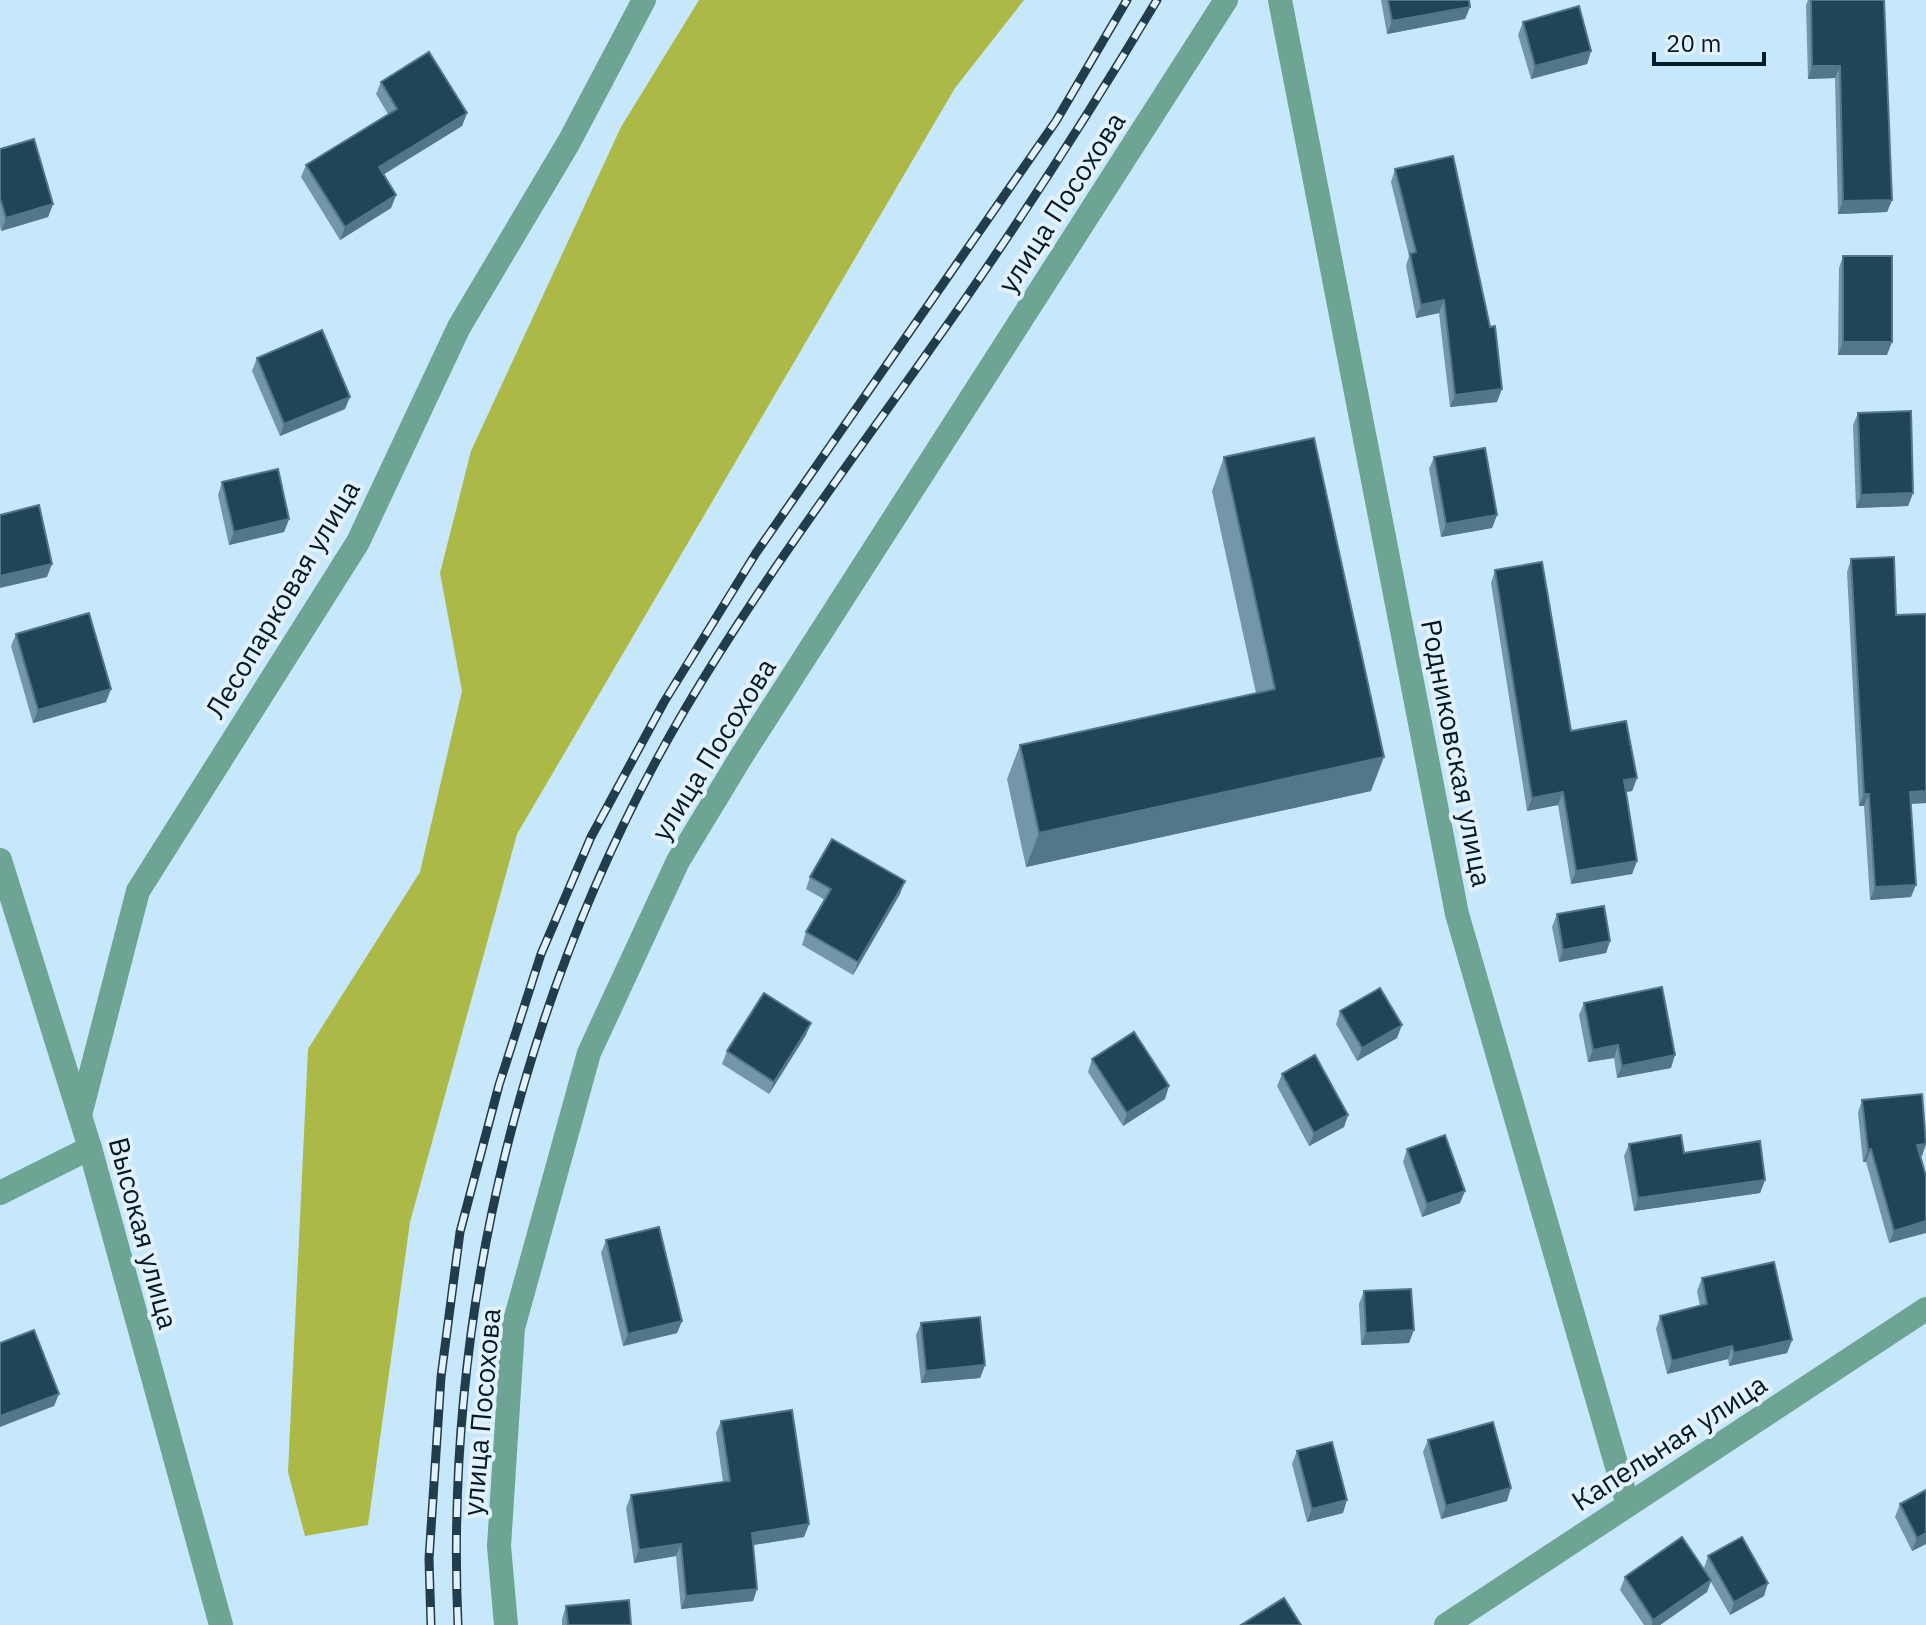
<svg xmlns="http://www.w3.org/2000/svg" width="1926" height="1625" viewBox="0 0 1926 1625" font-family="'IBM Plex Sans',sans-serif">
	<rect width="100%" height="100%" fill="#c7e7fb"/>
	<!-- forest -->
	<path fill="#adb947" d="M699 0H1024L955 88 517 834 410 1222 368 1525 305 1536 288 1472 308 1049 420 872 462 691 440 573 471 451 621 127Z"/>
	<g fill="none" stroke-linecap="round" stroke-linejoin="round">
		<!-- minor -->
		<g stroke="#6da494" stroke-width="24">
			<path d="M1280 0 1457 914 1628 1505"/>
			<path d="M0 860 90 1148 221 1625"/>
			<path d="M80 1115 138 891 358 542 459 327 569 142 644 0"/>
			<path d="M0 1193 90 1148"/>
			<path d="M506 1625 499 1546 513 1328 589 1053 678 861 741 757 1226 0"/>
			<path d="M1446 1625 1926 1309"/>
		</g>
		<defs>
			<g id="rail">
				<path d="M431 1625 429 1559 441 1377 460 1232 499 1085 541 954 591 837 664 702 756 553 1056 121 1127 0"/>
				<path d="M458 1625C444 1308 524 985 684 711 768 568 871 435 966 298 1033 201 1096 102 1157 0"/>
			</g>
		</defs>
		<!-- rail casing -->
		<use href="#rail" stroke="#213c4b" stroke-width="9"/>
		<!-- rail -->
		<use href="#rail" stroke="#e2f1fb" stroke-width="6" stroke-dasharray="18" stroke-linecap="butt"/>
	</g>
	<!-- wall -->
	<g fill="#7496aa">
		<path d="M1381 0H1469L1470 7 1465 19 1387 34Z"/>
		<path d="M1808 0H1884L1892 200 1887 212 1838 214 1835 78 1808 79 1806 5Z"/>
		<path d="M1523 22 1591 51 1587 64 1531 79 1518 35Z"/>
		<path d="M381 82 467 113 462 126 383 175 396 195 391 208 340 240 301 177 306 165 388 114 376 94Z"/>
		<path d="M0 149 53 204 48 217 1 231 0 227Z"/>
		<path d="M1395 169 1497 402 1450 407 1439 313 1416 318 1406 266 1409 256 1391 182Z"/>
		<path d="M1843 256 1887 355H1838L1839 268Z"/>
		<path d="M257 358 345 409 280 436 252 371Z"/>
		<path d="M1858 413 1913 493 1908 506 1856 508 1853 425Z"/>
		<path d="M1224 457 1371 791 1026 867 1007 779 1020 745 1256 693 1212 491Z"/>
		<path d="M1434 457 1497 515 1492 528 1441 537 1429 469Z"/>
		<path d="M222 482 289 519 284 532 229 545 218 495Z"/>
		<path d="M1851 559 1896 615 1926 614V803L1911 804V897L1870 900 1864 806H1859L1847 572Z"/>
		<path d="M1495 570 1571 731 1637 778 1632 791 1626 792 1637 861 1632 874 1571 884 1558 805 1527 811 1491 583Z"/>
		<path d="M16 634 106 702 33 723 11 646Z"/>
		<path d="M810 877 900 894 853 975 802 945 806 932 825 900 806 889Z"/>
		<path d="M1557 914 1610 941 1606 953 1559 962 1552 927Z"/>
		<path d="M1584 1003 1671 1068 1617 1078 1614 1058 1588 1062 1579 1015Z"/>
		<path d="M1340 1011 1397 1038 1357 1061 1336 1024Z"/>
		<path d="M806 1035 769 1094 722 1064 727 1051Z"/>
		<path d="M1092 1059 1165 1099 1123 1126 1088 1072Z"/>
		<path d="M1282 1074 1348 1115 1344 1127 1309 1146 1277 1086Z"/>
		<path d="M1862 1100 1922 1156 1920 1157 1926 1176 1889 1243 1866 1162H1863L1858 1113Z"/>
		<path d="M1629 1144 1684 1153 1765 1180 1760 1193 1634 1211 1624 1156Z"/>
		<path d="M1407 1149 1460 1203 1422 1217 1403 1162Z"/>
		<path d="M606 1240 682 1321 677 1333 623 1346 601 1253Z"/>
		<path d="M1702 1278 1792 1340 1787 1353 1729 1366 1728 1359 1667 1374 1656 1329 1660 1316 1700 1306 1697 1291Z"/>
		<path d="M1364 1291 1409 1343 1361 1345 1359 1304Z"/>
		<path d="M921 1323 985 1365 980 1378 921 1383 916 1335Z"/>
		<path d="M721 1421 809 1524 804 1537 753 1545 757 1589 753 1601 681 1609 676 1556 634 1563 626 1508 631 1495 723 1482 716 1433Z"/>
		<path d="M1428 1440 1507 1501 1441 1519 1423 1452Z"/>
		<path d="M1297 1451 1343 1513 1307 1522 1292 1464Z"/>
		<path d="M1926 1490V1544L1912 1551 1895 1517 1900 1504Z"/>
		<path d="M1708 1556 1764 1596 1730 1615 1711 1582 1707 1592 1660 1625H1644L1620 1590 1625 1577 1704 1568Z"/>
		<path d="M566 1606 631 1625H562V1619Z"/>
	</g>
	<!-- shaded-wall -->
	<g fill="#52768a">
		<path d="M1470 7 1465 19 1387 34 1392 21Z"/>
		<path d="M1591 51 1587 64 1531 79 1535 66Z"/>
		<path d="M1812 66H1840L1835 78 1808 79Z"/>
		<path d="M467 113 462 126 374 180 379 167Z"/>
		<path d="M396 195 391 208 340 240 345 227Z"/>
		<path d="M1892 200 1887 212 1838 214 1843 201Z"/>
		<path d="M53 204 48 217 1 231 6 218Z"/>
		<path d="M1444 300 1439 313 1416 318 1421 305Z"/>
		<path d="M1843 342H1892L1887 355H1838Z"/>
		<path d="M1502 389 1497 402 1450 407 1455 395Z"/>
		<path d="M350 397 345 409 280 436 284 424Z"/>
		<path d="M1913 493 1908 506 1856 508 1861 495Z"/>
		<path d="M1497 515 1492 528 1441 537 1446 524Z"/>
		<path d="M289 519 284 532 229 545 234 532Z"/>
		<path d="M52 564 47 577 0 588V576Z"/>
		<path d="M111 689 106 702 33 723 38 710Z"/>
		<path d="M1384 757 1371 791 1026 867 1039 833Z"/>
		<path d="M1637 778 1632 791 1619 793 1624 780Z"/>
		<path d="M1926 791V803L1905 804 1910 792Z"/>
		<path d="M1563 792 1558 805 1527 811 1532 798Z"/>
		<path d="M1864 794H1869L1864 806H1859Z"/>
		<path d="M1637 861 1632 874 1571 884 1576 871Z"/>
		<path d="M905 881 900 894 853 975 858 962Z"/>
		<path d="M1916 885 1911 897 1870 900 1875 887Z"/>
		<path d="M1610 941 1606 953 1559 962 1563 950Z"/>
		<path d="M811 1023 806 1035 769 1094 774 1082Z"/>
		<path d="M1402 1025 1397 1038 1357 1061 1362 1048Z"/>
		<path d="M1618 1045 1614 1058 1588 1062 1593 1050Z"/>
		<path d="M1675 1055 1671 1068 1617 1078 1622 1066Z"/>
		<path d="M1169 1086 1165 1099 1123 1126 1127 1113Z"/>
		<path d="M1348 1115 1344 1127 1309 1146 1314 1133Z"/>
		<path d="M1926 1144 1922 1156 1912 1157 1917 1145Z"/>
		<path d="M1871 1149 1866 1162H1863L1868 1150Z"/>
		<path d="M1765 1180 1760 1193 1634 1211 1638 1198Z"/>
		<path d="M1465 1191 1460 1203 1422 1217 1427 1204Z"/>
		<path d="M1926 1221V1233L1889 1243 1894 1231Z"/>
		<path d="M682 1321 677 1333 623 1346 628 1334Z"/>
		<path d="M1414 1330 1409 1343 1361 1345 1366 1333Z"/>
		<path d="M1792 1340 1787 1353 1729 1366 1734 1353Z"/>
		<path d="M1732 1346 1728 1359 1667 1374 1672 1361Z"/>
		<path d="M985 1365 980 1378 921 1383 926 1371Z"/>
		<path d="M59 1394 54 1406 0 1427V1416Z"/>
		<path d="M1511 1488 1507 1501 1441 1519 1446 1506Z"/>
		<path d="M1347 1500 1343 1513 1307 1522 1312 1509Z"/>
		<path d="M809 1524 804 1537 747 1546 752 1533Z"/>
		<path d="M1926 1533V1544L1912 1551 1917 1538Z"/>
		<path d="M681 1544 676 1556 634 1563 639 1550Z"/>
		<path d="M1711 1580 1707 1592 1660 1625H1652L1653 1620Z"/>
		<path d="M1768 1583 1764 1596 1730 1615 1734 1602Z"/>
		<path d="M757 1589 753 1601 681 1609 686 1596Z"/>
	</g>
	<!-- building -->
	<g fill="#204559" stroke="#52768a" stroke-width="2">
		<path d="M1388 0H1469L1470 7 1392 21Z"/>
		<path d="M1811 0H1884L1892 200 1843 201 1840 66H1812Z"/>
		<path d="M1579 6 1591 51 1535 66 1523 22Z"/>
		<path d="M429 52 467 113 379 167 396 195 345 227 306 165 397 109 381 82Z"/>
		<path d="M34 139 53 204 6 218 0 198V149Z"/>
		<path d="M1453 156 1490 327 1495 326 1502 389 1455 395 1444 300 1421 305 1410 254 1416 252 1395 169Z"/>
		<rect x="1843" y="256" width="49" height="86"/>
		<path d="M322 330 350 397 284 424 257 358Z"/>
		<path d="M1911 411 1913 493 1861 495 1858 413Z"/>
		<path d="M1314 438 1384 757 1039 833 1020 745 1275 689 1224 457Z"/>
		<path d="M1485 448 1497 515 1446 524 1434 457Z"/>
		<path d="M278 469 289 519 234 532 222 482Z"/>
		<path d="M39 505 52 564 0 576V515Z"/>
		<path d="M1894 557 1896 615 1926 614V791L1910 792 1916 885 1875 887 1869 794H1864L1851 559Z"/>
		<path d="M1542 562 1571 731 1626 721 1637 778 1624 780 1637 861 1576 871 1563 792 1532 798 1495 570Z"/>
		<path d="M89 613 111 689 38 710 16 634Z"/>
		<path d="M832 839 905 881 858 962 806 932 831 889 810 877Z"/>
		<path d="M1604 906 1610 941 1563 950 1557 914Z"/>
		<path d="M1662 987 1675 1055 1622 1066 1618 1045 1593 1050 1584 1003Z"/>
		<path d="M1380 988 1402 1025 1362 1048 1340 1011Z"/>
		<path d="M764 993 811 1023 774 1082 727 1051Z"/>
		<path d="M1134 1032 1169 1086 1127 1113 1092 1059Z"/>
		<path d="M1315 1055 1348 1115 1314 1133 1282 1074Z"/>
		<path d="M1922 1094 1926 1144 1917 1145 1926 1176V1221L1894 1231 1871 1149 1868 1150 1862 1100Z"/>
		<path d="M1445 1135 1465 1191 1427 1204 1407 1149Z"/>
		<path d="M1681 1135 1684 1153 1760 1141 1765 1180 1638 1198 1629 1144Z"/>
		<path d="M659 1227 682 1321 628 1334 606 1240Z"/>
		<path d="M1774 1262 1792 1340 1734 1353 1732 1346 1672 1361 1660 1316 1707 1304 1702 1278Z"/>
		<path d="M1411 1289 1414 1330 1366 1333 1364 1291Z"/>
		<path d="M980 1317 985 1365 926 1371 921 1323Z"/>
		<path d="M34 1330 59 1394 0 1416V1343Z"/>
		<path d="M792 1410 809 1524 752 1533 757 1589 686 1596 681 1544 639 1550 631 1495 730 1481 721 1421Z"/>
		<path d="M1493 1422 1511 1488 1446 1506 1428 1440Z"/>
		<path d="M1332 1442 1347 1500 1312 1509 1297 1451Z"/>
		<path d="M1926 1490V1533L1917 1538 1900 1504Z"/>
		<path d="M1682 1537 1711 1580 1653 1620 1625 1577Z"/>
		<path d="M1742 1537 1768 1583 1734 1602 1708 1556Z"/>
		<path d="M1284 1598 1301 1625H1241Z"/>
		<path d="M629 1600 631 1625H568L566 1606Z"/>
	</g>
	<g text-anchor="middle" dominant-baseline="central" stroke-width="8" stroke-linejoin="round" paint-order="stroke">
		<!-- street labels -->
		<g font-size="28" fill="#001a28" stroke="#e2f1fb">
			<text transform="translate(1061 202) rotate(-57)">улица Посохова</text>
			<text transform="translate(282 599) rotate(-59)">Лесопарковая улица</text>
			<text transform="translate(713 749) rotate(-58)">улица Посохова</text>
			<text transform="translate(1457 753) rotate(79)">Родниковская улица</text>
			<text transform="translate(144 1233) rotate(75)">Высокая улица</text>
			<text transform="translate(481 1412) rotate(-85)">улица Посохова</text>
			<text transform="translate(1669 1442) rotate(-33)">Капельная улица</text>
		</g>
	</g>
	<!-- scale -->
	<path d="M1654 52v12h110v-12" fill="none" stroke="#001a28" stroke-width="4"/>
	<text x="1666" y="52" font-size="24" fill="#001a28" stroke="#e2f1fb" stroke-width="6" paint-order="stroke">20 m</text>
</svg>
